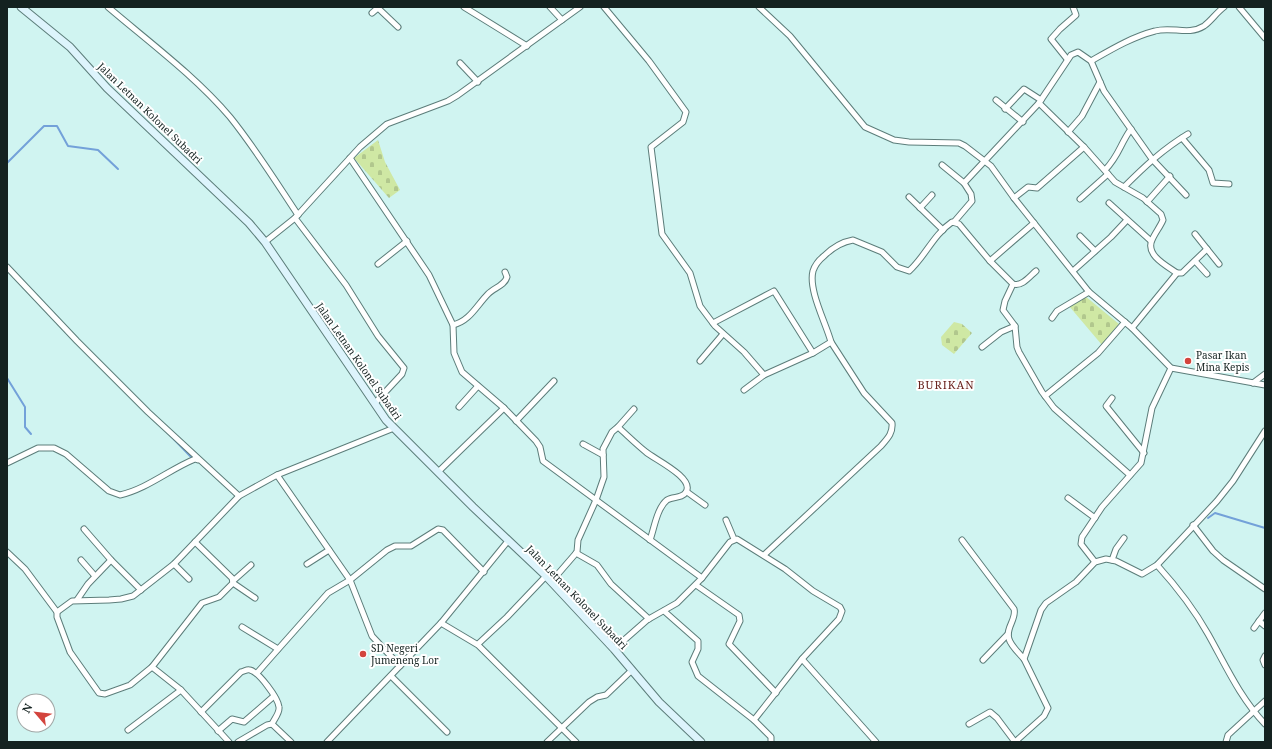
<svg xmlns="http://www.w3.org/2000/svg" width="1272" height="749" viewBox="0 0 1272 749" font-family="'Noto Serif',serif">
	<defs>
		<pattern id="cemetery-stones" width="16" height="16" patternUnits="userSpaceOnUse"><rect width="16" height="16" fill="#cfe8a4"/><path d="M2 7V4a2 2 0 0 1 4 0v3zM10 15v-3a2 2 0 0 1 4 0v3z" fill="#b1c78d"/></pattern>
	</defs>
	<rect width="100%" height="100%" fill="#d0f4f1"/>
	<!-- cemetery -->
	<g fill="url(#cemetery-stones)">
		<path d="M378 140 385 162 400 190 389 198 354 158Z"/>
		<path d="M1085 296 1119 324 1102 345 1069 306Z"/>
		<path d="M954 322 962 324 972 333 954 354 942 345 941 337Z"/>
	</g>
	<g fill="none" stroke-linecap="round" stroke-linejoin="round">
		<!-- stream -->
		<g stroke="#73a1d9" stroke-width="2">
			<path d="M7 163 44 126H57L68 146 98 150 118 169"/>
			<path d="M7 378 25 407V427L31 434"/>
			<path d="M168 433 192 458"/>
			<path d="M1208 518 1215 513 1265 528"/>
		</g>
		<defs>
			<g id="street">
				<path d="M108 7C149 42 195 76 230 117 255 148 276 182 298 215"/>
				<path d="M464 7 527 46"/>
				<path d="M550 7 562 20"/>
				<path d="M604 7 649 61 686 112 683 122 651 147 662 234 690 273 700 306 715 326 744 352 764 375 813 353 831 342C826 323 808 290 813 271 815 265 819 260 824 256 832 248 842 242 853 240L882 252 897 267 909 271C925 257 933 235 952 222L959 224 990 261 1034 223"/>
				<path d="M759 7 790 36 865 127 894 140 909 142 959 143 965 146 991 166 1014 198 1089 292 1132 328 1171 368 1265 385"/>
				<path d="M1239 7 1265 38"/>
				<path d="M378 8 398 27"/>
				<path d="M372 13 379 7"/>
				<path d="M1067 59 1051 39 1060 29 1076 15 1073 7"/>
				<path d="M1091 61C1112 49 1132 37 1155 31 1172 26 1188 36 1204 26 1211 21 1217 12 1224 7"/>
				<path d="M460 63 478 82"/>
				<path d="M996 100 1023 122"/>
				<path d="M1005 109 1024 89 1041 100"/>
				<path d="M1068 132 1082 116 1100 82"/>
				<path d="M1182 138 1209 170 1213 183 1229 184"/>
				<path d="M350 158 429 275 453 325 454 353 462 372 504 408 536 441 540 447 543 461 702 578 677 603 647 620 614 649"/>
				<path d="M942 165 964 183"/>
				<path d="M1105 170C1119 156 1120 144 1131 129"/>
				<path d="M1124 187C1144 167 1163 149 1188 134"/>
				<path d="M909 197 943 230"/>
				<path d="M1014 198 1028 187 1037 188 1084 147"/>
				<path d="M1080 199 1108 174"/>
				<path d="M1147 202 1170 176"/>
				<path d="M1109 203 1151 241"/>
				<path d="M920 208 932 195"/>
				<path d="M295 218 346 285 378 336 404 368 402 374 375 403"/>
				<path d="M954 222 972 201 971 194 964 183 1039 103"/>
				<path d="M1195 234 1219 264"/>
				<path d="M1080 236 1095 251"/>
				<path d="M265 242 295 218 360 147 387 124 448 101 458 95 580 7"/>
				<path d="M990 261 1013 284C1022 287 1030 276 1036 271"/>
				<path d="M1195 261 1207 274"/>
				<path d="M378 264 407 241"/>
				<path d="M7 267 77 341 148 412 239 496"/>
				<path d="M1073 271 1111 237 1127 220"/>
				<path d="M1177 273H1182L1207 249"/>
				<path d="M1013 284 1005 301 1003 310 1015 326 1017 347 1019 352 1042 392 1054 408 1130 475"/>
				<path d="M1052 318 1057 311 1089 292"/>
				<path d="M713 323 774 291 813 353"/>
				<path d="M453 325C470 321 477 305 488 294 494 288 505 285 507 277L505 272"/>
				<path d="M1132 328 1177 273C1167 266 1145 255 1152 240 1155 233 1160 227 1163 220L1161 214 1143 198 1115 182 1084 147 1039 103 1071 55 1078 52 1091 61 1104 91 1152 159 1186 195"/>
				<path d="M982 347 1001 332 1015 326"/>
				<path d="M700 361 723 334"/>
				<path d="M1253 383 1265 374"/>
				<path d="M744 390 764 375"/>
				<path d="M1045 396 1098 353 1125 322"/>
				<path d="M1112 398 1106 406 1144 453"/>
				<path d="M459 407 478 386"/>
				<path d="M516 421 554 381"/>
				<path d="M618 427 634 409"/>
				<path d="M583 444 603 455"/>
				<path d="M7 463 38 448H54L66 454 109 491 120 495C147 489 170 469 195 459L198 460"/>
				<path d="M438 472 504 408"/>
				<path d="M277 475 350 580 372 636 400 666"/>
				<path d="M687 492 705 505"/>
				<path d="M1068 498 1095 518"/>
				<path d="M726 520 734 539"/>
				<path d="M1193 525 1213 551 1223 560 1265 589"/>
				<path d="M84 529 111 560 141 590"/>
				<path d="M962 540 1014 609C1017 619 1005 628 1009 639 1011 646 1019 653 1024 659"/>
				<path d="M195 542 232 578 233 583 219 597 202 603 152 667 181 690 229 742"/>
				<path d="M7 552 25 569 57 612V617L70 652 99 693 105 694 130 685 152 667"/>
				<path d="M576 553 597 565 611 584 649 619"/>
				<path d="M764 555 881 446C888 438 893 433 892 423L864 393 831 342"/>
				<path d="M81 560 95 576"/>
				<path d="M1112 560 1116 549 1124 538"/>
				<path d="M1095 562 1081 544 1082 537 1102 507 1141 463 1152 408 1171 368"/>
				<path d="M174 564 189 579"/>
				<path d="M307 564 329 550"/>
				<path d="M1157 565C1176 586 1194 609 1208 634 1225 664 1240 698 1265 724"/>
				<path d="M702 578 730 542 737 539 785 569 813 591 840 607 842 611 839 619 802 659 754 720 771 737V742"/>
				<path d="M233 581 251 565"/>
				<path d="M551 582 577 552 578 540 596 500 604 477 603 449 612 432 618 427C627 435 636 444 646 452 654 459 695 478 686 492 682 499 673 496 667 500 657 508 654 529 650 540"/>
				<path d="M233 583 255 598"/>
				<path d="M696 585 739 615 740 621 729 644 776 693"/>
				<path d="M77 600 88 584 111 560"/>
				<path d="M664 611 698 641V649L692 662 698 676 754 720"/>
				<path d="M57 612 72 601 109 600 121 599 133 596 174 564 239 496 277 475 394 428"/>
				<path d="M1259 621 1265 626"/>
				<path d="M441 623 478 645 576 742"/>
				<path d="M242 627 278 649"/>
				<path d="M1254 628 1265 613"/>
				<path d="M478 644 507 617 546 576"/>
				<path d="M1265 656 1263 660 1265 665"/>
				<path d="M802 659 876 742"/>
				<path d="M983 660 1008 634"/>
				<path d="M257 673 328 593 350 580 387 550 395 546H411L438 529 443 530 484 572"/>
				<path d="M391 676 447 732"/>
				<path d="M201 712 241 672C245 671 247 669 250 670 259 672 278 698 279 707 280 713 274 719 272 724"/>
				<path d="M969 724 990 712 997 718 1015 742"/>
				<path d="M128 730 181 690"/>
				<path d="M218 731 232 719 244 722 274 696"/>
				<path d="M238 742 267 725 272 724 291 742"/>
				<path d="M327 742 441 623 508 541"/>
				<path d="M547 742 589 702 597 697 606 695 632 670"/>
				<path d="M1015 742 1044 716 1048 708 1024 659 1041 610 1046 603 1076 582 1095 562 1106 559 1116 561 1142 574 1157 565 1217 501 1233 481 1265 431"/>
				<path d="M1226 742 1228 735 1265 701"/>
			</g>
			<path id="secondary" d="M21 7 70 47 107 88 249 223 265 242 386 420 473 507 545 575 614 649 659 702 701 742"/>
		</defs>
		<!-- street casing -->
		<use href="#street" stroke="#5c7d7a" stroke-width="7"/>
		<!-- secondary casing -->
		<use href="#secondary" stroke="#5c7d7a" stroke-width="9"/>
		<!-- street -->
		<use href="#street" stroke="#fff" stroke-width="5"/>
		<!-- secondary -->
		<use href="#secondary" stroke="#ddf4fc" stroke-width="7"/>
	</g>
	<!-- markers -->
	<g fill="#d3443d" stroke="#fff" stroke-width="1.5">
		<circle cx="1188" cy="361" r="4"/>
		<circle cx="363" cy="654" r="4"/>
	</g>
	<g text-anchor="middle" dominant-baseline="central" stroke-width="4" stroke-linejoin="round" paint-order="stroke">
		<!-- street labels -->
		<g font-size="10" fill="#142220" stroke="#fff">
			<text transform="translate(150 113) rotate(44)">Jalan Letnan Kolonel Subadri</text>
			<text transform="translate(359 361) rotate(55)">Jalan Letnan Kolonel Subadri</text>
			<text transform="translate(577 597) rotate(46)">Jalan Letnan Kolonel Subadri</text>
		</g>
		<!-- poi labels -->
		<g font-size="10" fill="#142220" stroke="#fff" text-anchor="start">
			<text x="1196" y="355">Pasar Ikan<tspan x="1196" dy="12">Mina Kepis</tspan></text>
			<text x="371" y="648">SD Negeri<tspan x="371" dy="12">Jumeneng Lor</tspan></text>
		</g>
		<!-- neighbourhood labels -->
		<g font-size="11" letter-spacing="1" fill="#6b2621" stroke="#fff">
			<text x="946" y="384">BURIKAN</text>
		</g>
	</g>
	<!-- border -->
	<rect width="1272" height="749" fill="none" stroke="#142220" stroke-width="16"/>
	<!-- north arrow -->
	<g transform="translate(36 713) rotate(298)"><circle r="19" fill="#ffffff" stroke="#a1a7a6"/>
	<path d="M0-3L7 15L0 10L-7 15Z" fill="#d3443d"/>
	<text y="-6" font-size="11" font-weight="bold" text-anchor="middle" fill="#142220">N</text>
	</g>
</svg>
